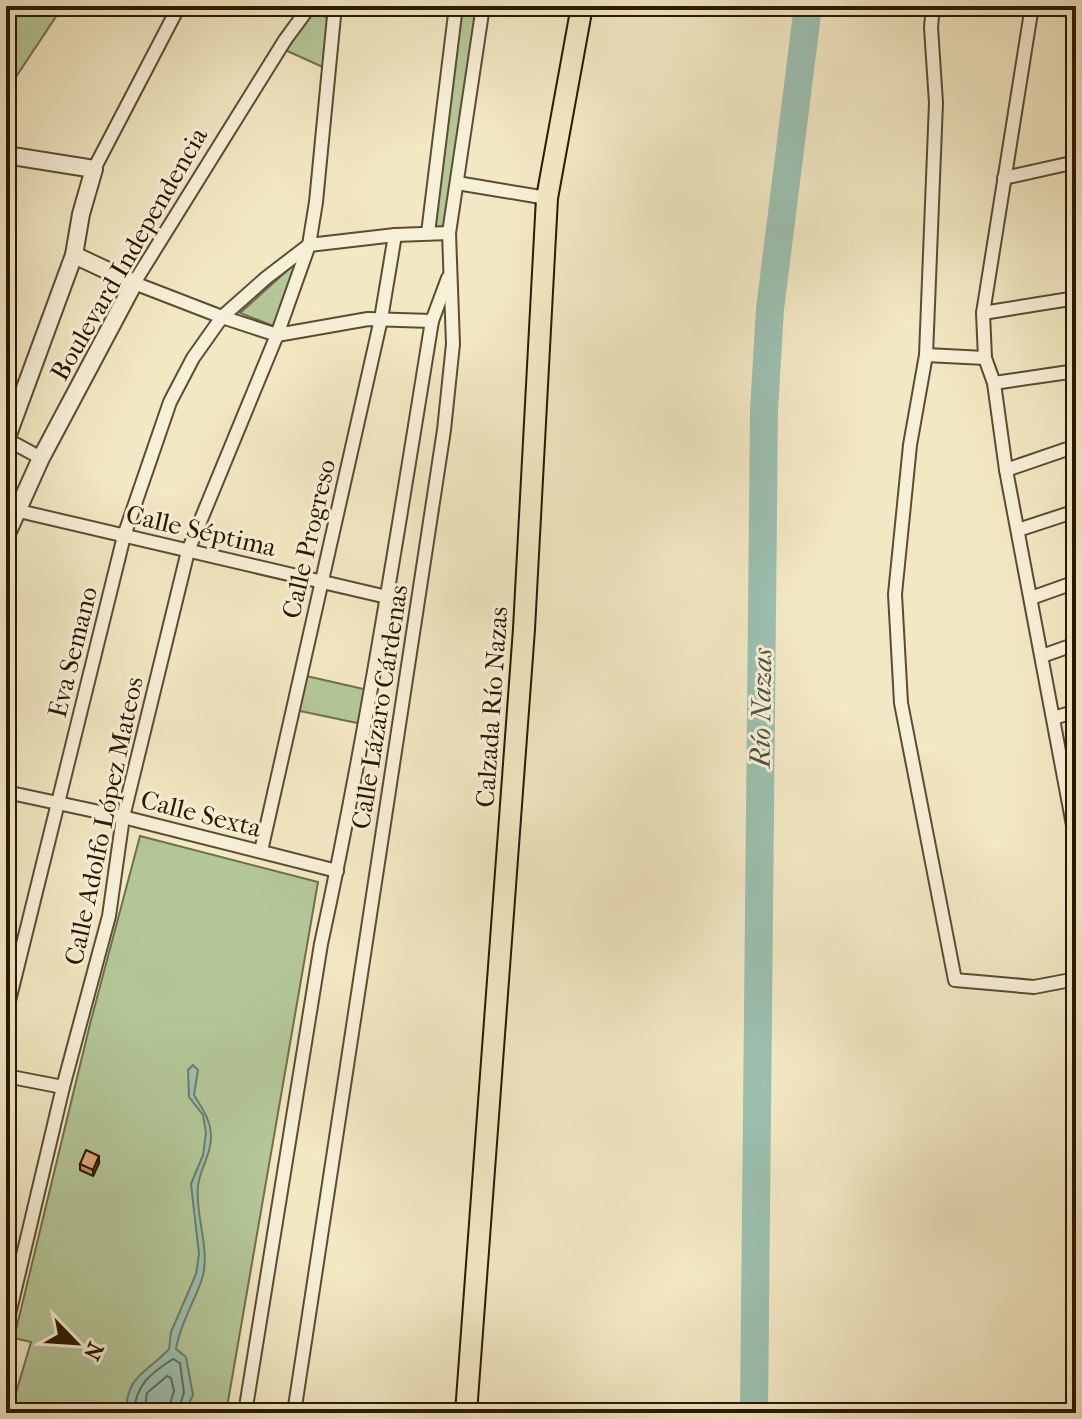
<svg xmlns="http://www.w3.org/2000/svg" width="1082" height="1419" viewBox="0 0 1082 1419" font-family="'IM FELL French Canon',serif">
	<rect width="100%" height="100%" fill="#f2e8c3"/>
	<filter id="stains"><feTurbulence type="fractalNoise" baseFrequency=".0025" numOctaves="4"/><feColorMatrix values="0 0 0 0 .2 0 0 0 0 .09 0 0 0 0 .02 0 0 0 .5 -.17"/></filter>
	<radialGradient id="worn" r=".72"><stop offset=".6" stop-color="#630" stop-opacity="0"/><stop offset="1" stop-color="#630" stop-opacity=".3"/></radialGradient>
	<!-- green -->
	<g fill="#b4c798" stroke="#6f704d" stroke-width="2">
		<path d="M6 6H63L6 92Z"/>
		<path d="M457 6H482L449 227H430Z"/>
		<path d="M313 10 331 20 327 69 283 49Z"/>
		<path d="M301 258 276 327 240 313Z"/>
		<path d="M302 675 368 690 362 724 295 710Z"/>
		<path d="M140 836 318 882 226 1413H10L31 1342 14 1338 90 1024Z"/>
	</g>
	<!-- water -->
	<path fill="#9cc0b0" stroke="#6e7d6a" stroke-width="2" d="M193 1065 198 1070 194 1095C201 1107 210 1118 211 1134 212 1155 199 1169 198 1187 195 1217 211 1249 202 1279 194 1303 180 1324 176 1349L186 1357 193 1395 184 1413H126C126 1375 147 1373 169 1349L171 1332 196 1274 199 1254 191 1184 203 1155 206 1133 203 1115 189 1097 188 1070Z"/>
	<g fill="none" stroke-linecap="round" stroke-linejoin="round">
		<!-- shore -->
		<g stroke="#636c59" stroke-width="2">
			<path d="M134 1413C135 1385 151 1373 173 1359L180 1363 184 1393 177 1413"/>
			<path d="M144 1413 147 1393 167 1376 171 1378 174 1391 167 1413"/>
		</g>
		<!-- river -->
		<path stroke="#9cc0b0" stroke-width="28" d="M754 1413 764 410 770 309 808 6"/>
		<defs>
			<g id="minor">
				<path d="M310 6 285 40 134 283 222 317 277 335 368 319 432 321"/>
				<path d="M933 6 931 27 936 103 926 355 910 445 895 594 901 703 955 980 1034 987 1076 979"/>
				<path d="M1032 6 983 313 985 358 994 383 1006 470 1076 841"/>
				<path d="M94 169 179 6"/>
				<path d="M1004 178 1076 162"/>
				<path d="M457 183 547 198"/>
				<path d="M428 233 456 6"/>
				<path d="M983 313 1076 298"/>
				<path d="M926 355 985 358"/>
				<path d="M994 383 1076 371"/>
				<path d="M6 439 41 458"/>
				<path d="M1006 470 1076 446"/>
				<path d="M6 508 387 597"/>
				<path d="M1018 530 1076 511"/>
				<path d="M1031 598 1076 582"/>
				<path d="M1042 656 1076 644"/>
				<path d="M1054 718 1076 711"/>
				<path d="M6 792 123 817 337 871"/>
				<path d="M261 851 381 319 395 235"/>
				<path d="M6 1013 124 536 170 402 193 358 222 317 266 278 309 245 395 235 449 233"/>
				<path d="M6 1076 63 1087"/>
				<path d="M6 1327 63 1087 109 916 123 817 188 551 277 335 309 245 316 202 335 6"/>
				<path d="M245 1413 321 944C366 738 398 529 432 321L448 278"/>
				<path d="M294 1413 444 430 453 344 449 233 483 6"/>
			</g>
			<g id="tertiary">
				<path d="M6 155 94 169 81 214 74 255 6 440"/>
				<path d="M6 536 41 458 134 283 74 255"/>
			</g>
			<path id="primary" d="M466 1413 524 629 547 198 582 6"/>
		</defs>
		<!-- minor casing -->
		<use href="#minor" stroke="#5c4c32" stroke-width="16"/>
		<!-- tertiary casing -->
		<use href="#tertiary" stroke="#5c4c32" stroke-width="20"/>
		<!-- primary casing -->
		<use href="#primary" stroke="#2a1802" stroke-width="24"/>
		<!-- minor -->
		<use href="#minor" stroke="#f7f0d8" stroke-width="12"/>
		<!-- tertiary -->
		<use href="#tertiary" stroke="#f7f0d8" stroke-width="16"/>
		<!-- primary -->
		<use href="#primary" stroke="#f2e8c3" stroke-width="20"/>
	</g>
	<!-- wall -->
	<path fill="#c19270" stroke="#2a1802" stroke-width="2" d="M99 1163 93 1176 80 1170V1164Z"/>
	<!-- shaded-wall -->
	<path fill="#9d775b" stroke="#2a1802" stroke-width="2" d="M99 1156V1163L93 1176V1170Z"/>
	<!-- building -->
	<path fill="#e0aa82" stroke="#2a1802" stroke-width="2" d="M86 1150 99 1156 93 1170 80 1164Z"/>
	<g text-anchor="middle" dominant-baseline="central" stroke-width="6" stroke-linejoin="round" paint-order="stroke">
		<!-- street labels -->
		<g font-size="26" fill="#2a1802" stroke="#f7f0d8">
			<text transform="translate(129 254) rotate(-60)">Boulevard Independencia</text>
			<text transform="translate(201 531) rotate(13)">Calle Séptima</text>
			<text transform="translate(309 539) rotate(-77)">Calle Progreso</text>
			<text transform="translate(73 652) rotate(-76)">Eva Semano</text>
			<text transform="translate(380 707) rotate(-81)">Calle Lázaro Cárdenas</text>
			<text transform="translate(492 707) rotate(-86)">Calzada Río Nazas</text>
			<text transform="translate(201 814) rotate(14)">Calle Sexta</text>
			<text transform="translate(104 821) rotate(-78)">Calle Adolfo López Mateos</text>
		</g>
		<!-- water labels -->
		<g font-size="28" font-style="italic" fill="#52533f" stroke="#f7f0d8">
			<text transform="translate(761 708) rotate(-89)">Río Nazas</text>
		</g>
	</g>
	<!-- margin -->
	<rect width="1082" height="1419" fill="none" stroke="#f2e8c3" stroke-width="32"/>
	<rect x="8" y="8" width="1066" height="1403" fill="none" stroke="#2a1802" stroke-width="4"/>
	<rect x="16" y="16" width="1050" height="1387" fill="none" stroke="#2a1802" stroke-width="2"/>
	<!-- north arrow -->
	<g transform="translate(76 1343) rotate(115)" stroke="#f7f0d8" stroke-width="6" paint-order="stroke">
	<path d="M0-6L14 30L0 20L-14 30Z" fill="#2a1802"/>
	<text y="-12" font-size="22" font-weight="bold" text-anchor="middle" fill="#2a1802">N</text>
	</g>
	<rect width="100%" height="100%" filter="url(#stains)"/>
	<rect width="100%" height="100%" fill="url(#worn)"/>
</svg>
